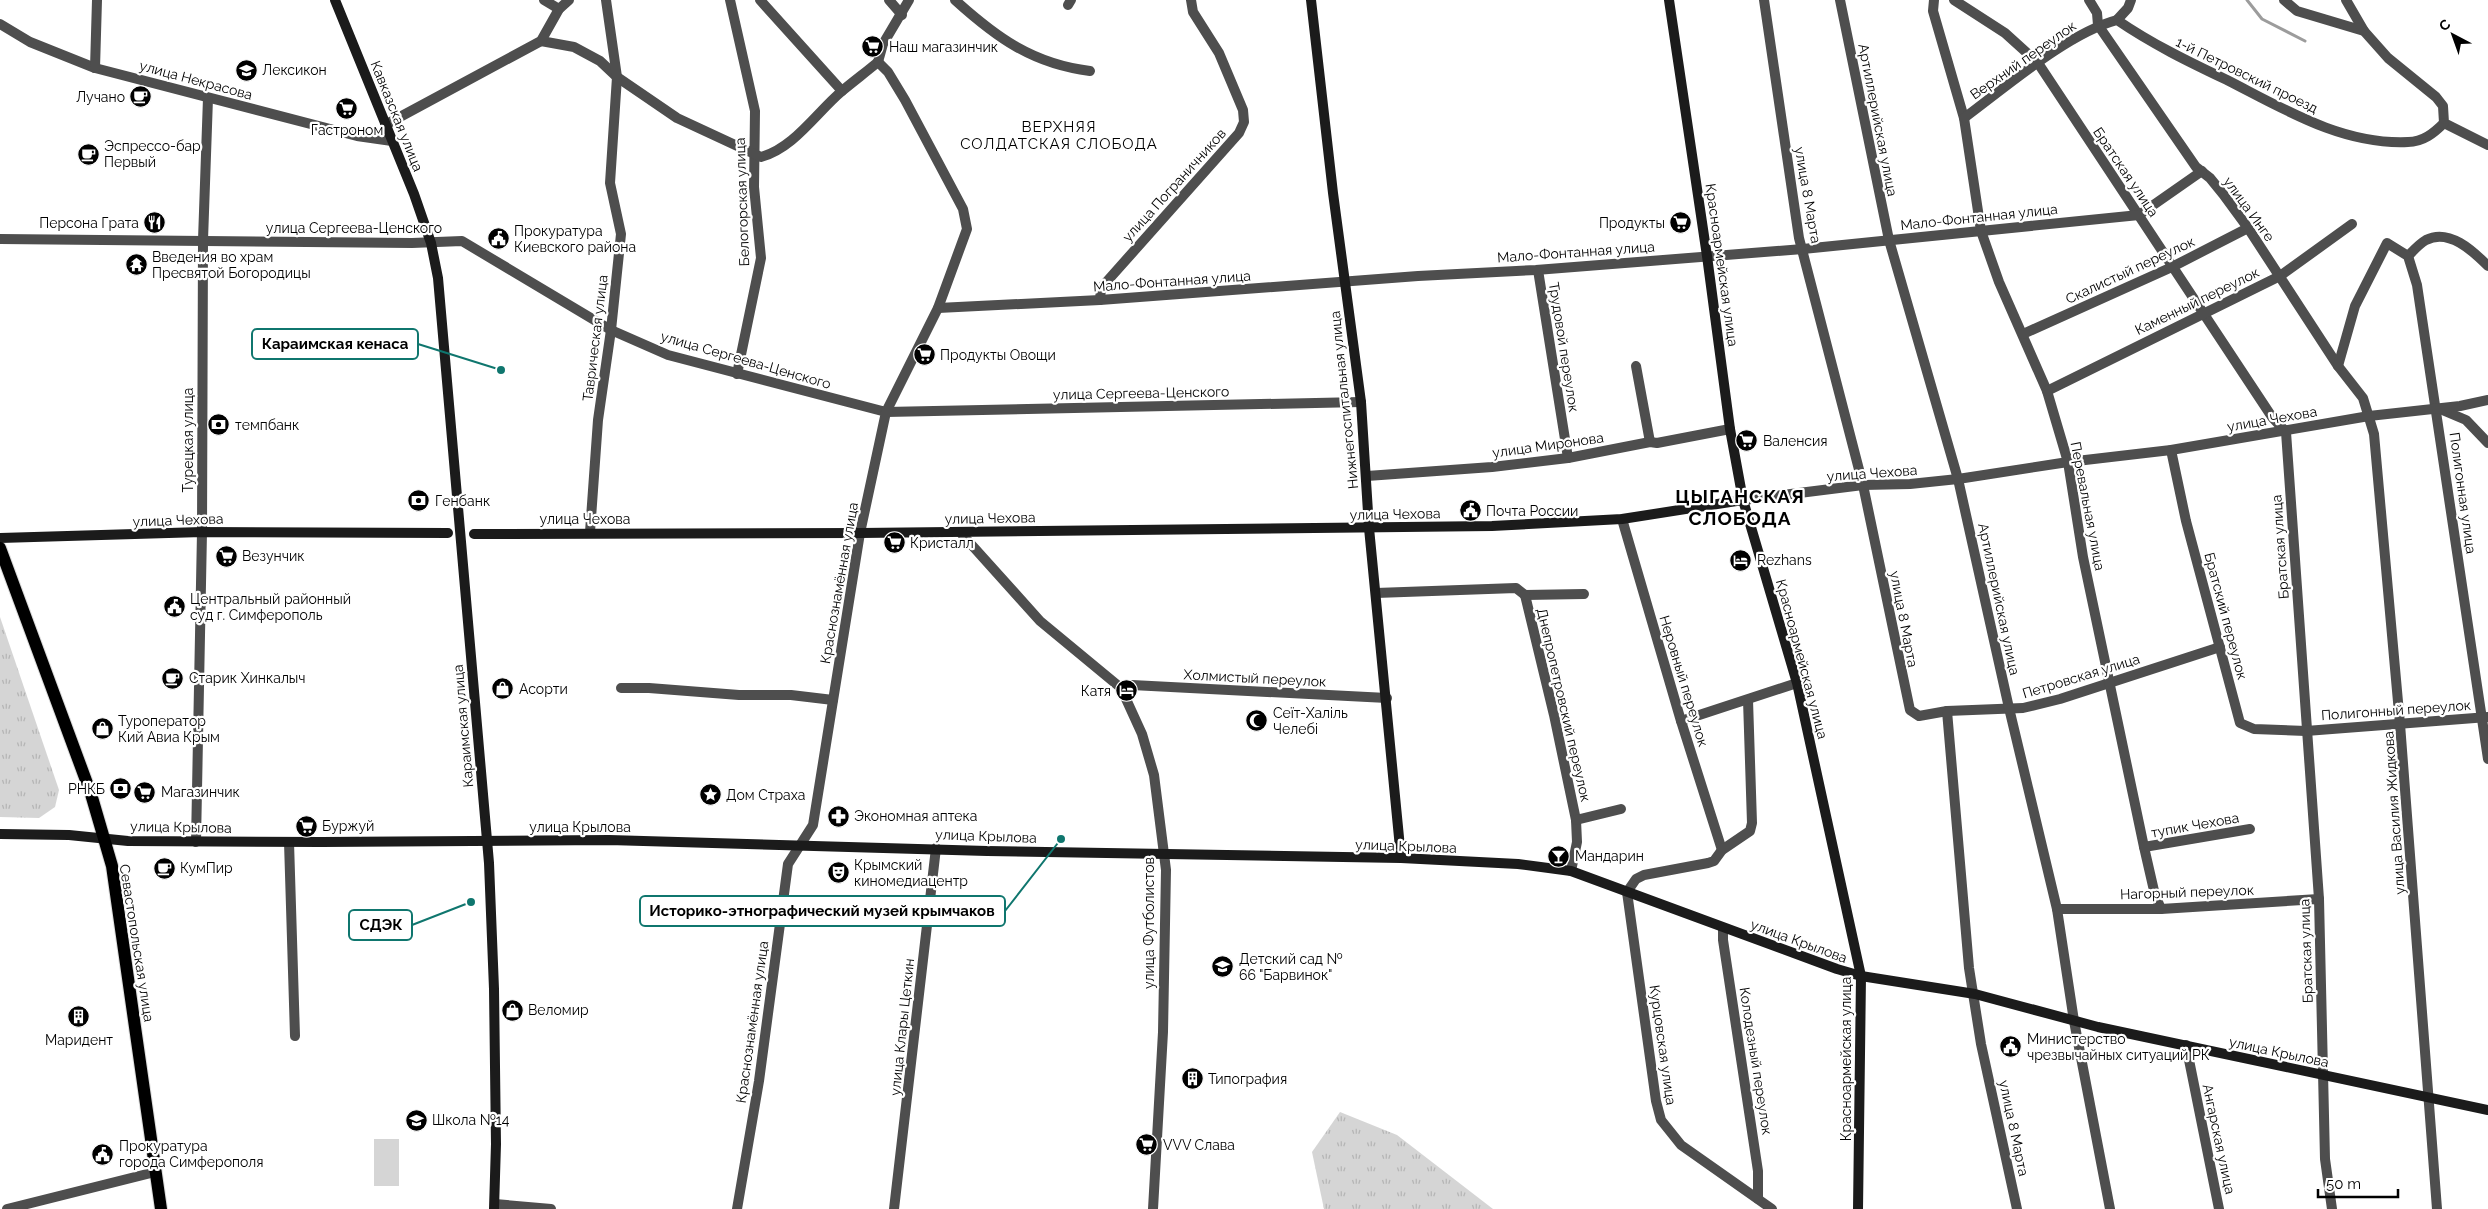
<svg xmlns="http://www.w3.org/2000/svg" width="2488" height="1209" viewBox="0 0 2488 1209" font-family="Raleway,sans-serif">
	<defs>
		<pattern id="park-tufts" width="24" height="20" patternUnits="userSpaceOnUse" patternTransform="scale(1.25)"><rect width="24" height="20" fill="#d5d5d5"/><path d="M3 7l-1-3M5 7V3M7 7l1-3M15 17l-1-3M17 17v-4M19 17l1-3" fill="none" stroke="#b5b5b5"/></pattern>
	</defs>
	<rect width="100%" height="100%" fill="#fff"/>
	<!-- park -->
	<g fill="url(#park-tufts)">
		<path d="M0 617 59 790 55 807 39 818 0 817Z"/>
		<path d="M1340 1112 1397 1135 1493 1209H1324L1312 1152Z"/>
	</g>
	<!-- pitch -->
	<rect fill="#d5d5d5" x="374" y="1139" width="25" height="47"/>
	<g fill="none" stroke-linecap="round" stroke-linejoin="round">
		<!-- stream -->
		<path stroke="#9c9c9c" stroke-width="3" d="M2247 0 2262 19 2305 41"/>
		<defs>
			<path id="primary" d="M0 548 91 794 112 866 161 1209"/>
		</defs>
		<!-- primary casing -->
		<use href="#primary" stroke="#dbdbdb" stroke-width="14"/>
		<!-- street -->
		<g stroke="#4e4e4e" stroke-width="10">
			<path d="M544 0 559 9"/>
			<path d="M730 0 755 111 754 187 761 258 737 374"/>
			<path d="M760 0 842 91"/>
			<path d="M889 0 902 15"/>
			<path d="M955 0C997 38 1033 64 1090 71"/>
			<path d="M1764 0 1799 238 1863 485 1910 710 1919 716 1947 711 2023 708 2060 699 2220 647"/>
			<path d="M1840 0 1889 240 1958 479 2009 708 2057 909 2074 1021 2110 1209"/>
			<path d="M1934 0 1933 11 1964 118 1981 231 1999 282 2047 391 2068 462 2083 557 2144 847 2155 895 2161 909"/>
			<path d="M1954 0 2005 33 2038 63 2272 417 2286 432 2319 899 2325 1159 2332 1209"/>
			<path d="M2089 0 2097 13 2098 25 2196 167 2210 178 2223 194 2248 228 2338 366 2363 398 2374 434 2400 724 2437 1209"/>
			<path d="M2284 0 2297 11 2364 31 2388 58 2436 97 2443 106 2444 123 2488 145"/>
			<path d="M2346 0 2364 31"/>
			<path d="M1068 5 1071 0"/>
			<path d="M2117 20 2128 8 2131 0"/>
			<path d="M0 24 30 42 95 68 357 136 392 141"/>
			<path d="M541 41 574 47 600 61 617 77 677 118 761 157C794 148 816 113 842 91 854 81 866 72 878 62"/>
			<path d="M878 62 883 44 909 0"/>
			<path d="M95 68 97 0"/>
			<path d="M1964 118C2006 87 2068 33 2117 20 2152 44 2189 62 2227 80 2284 109 2342 145 2408 142 2423 142 2434 133 2444 123"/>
			<path d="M385 125 541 41 559 9 569 0"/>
			<path d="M0 239 412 243 462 241 611 330 668 355 886 412 1361 402"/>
			<path d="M2408 256C2413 251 2419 244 2426 240 2449 228 2473 251 2488 266"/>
			<path d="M1538 270 1568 458"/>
			<path d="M1100 300 1101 288 1239 133 1244 122 1243 110 1219 53 1193 12 1191 0"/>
			<path d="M938 308 1100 300 1418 276 1536 270 1803 249 2139 215 2202 171"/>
			<path d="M2023 334 2172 267 2248 228"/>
			<path d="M1636 366 1650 442"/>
			<path d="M2338 366 2355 306 2387 243 2408 256 2417 285 2488 759"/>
			<path d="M2047 391 2280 276 2352 224"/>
			<path d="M2440 409 2466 420 2488 443"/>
			<path d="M2171 450 2186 521 2240 723 2254 729 2306 731 2488 717"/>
			<path d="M1367 476 1492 467 1568 458 1650 442 1657 443 1730 429"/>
			<path d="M1743 500 1863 485 1910 484 1958 479 2068 462 2171 450 2369 416 2460 406 2488 400"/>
			<path d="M1622 519 1681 721 1722 850"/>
			<path d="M590 532 598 420 611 330 621 234 610 183 617 77 606 0"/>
			<path d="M960 532 1040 621 1121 688 1142 734 1154 775 1166 870 1163 1032 1153 1209"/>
			<path d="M1376 593 1516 588 1525 595 1584 594"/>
			<path d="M1525 595 1554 715 1576 820 1577 842 1571 871"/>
			<path d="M621 688H649L739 695H791L833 700"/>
			<path d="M1121 688 1132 685 1387 698"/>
			<path d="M1748 700 1752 823 1750 831 1722 850 1714 861 1708 863 1644 875 1636 879 1627 892 1656 1101 1661 1120 1681 1145 1772 1209"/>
			<path d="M1947 711 1969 968 1981 1044 2017 1209"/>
			<path d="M1681 721 1797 683"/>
			<path d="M1576 820 1621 809"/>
			<path d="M196 842 202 532 203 240 208 98"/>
			<path d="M289 842 295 1036"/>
			<path d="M2144 847 2250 829"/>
			<path d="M2057 909H2161L2319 899"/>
			<path d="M1723 928V940L1758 1171V1199"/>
			<path d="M2186 1045 2219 1209"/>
			<path d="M495 1204 551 1209"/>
			<path d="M7 1209 155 1172"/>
			<path d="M737 1209 759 1081 788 864 813 825 860 533 886 412 938 308 967 229 963 209 905 100 888 72 878 62"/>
			<path d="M894 1209 936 848"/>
		</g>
		<!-- secondary -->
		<g stroke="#1b1b1b" stroke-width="10">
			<path d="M335 0 414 194 431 243 438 278 489 863 494 989 496 1144 494 1209"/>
			<path d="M1311 0 1333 193 1361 402 1369 528 1401 858"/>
			<path d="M1669 0 1707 256 1730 429 1743 500 1797 683 1861 976 1858 1209"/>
			<path d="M474 534 860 533 1492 526 1622 519 1743 500"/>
			<path d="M0 538 202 532 448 533"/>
			<path d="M0 834 69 835 128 841 322 842 609 840 987 851 1401 858 1518 864 1571 871 1837 969 1861 976 1975 994 2098 1027 2488 1110"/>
		</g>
		<!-- primary -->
		<use href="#primary" stroke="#000" stroke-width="12"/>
	</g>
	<!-- icons -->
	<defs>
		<symbol id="supermarket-disc" viewBox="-11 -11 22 22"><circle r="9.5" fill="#000" stroke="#fff"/><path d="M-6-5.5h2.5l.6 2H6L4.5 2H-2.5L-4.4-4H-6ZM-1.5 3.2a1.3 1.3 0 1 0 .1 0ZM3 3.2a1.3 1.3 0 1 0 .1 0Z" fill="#fff"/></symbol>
		<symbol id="school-disc" viewBox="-11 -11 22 22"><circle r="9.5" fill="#000" stroke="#fff"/><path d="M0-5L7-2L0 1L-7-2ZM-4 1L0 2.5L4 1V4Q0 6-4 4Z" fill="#fff"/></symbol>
		<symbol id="cafe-disc" viewBox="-11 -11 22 22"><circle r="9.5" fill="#000" stroke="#fff"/><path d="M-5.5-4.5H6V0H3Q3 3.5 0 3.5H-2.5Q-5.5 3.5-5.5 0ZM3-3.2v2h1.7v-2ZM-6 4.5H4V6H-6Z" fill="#fff"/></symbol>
		<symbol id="restaurant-disc" viewBox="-11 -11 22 22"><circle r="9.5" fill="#000" stroke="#fff"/><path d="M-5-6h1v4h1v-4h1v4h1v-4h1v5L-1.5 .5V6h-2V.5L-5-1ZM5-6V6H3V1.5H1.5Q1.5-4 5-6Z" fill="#fff"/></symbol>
		<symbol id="civic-disc" viewBox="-11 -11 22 22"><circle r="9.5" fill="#000" stroke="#fff"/><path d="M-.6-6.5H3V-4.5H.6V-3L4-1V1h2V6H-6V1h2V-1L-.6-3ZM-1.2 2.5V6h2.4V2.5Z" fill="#fff"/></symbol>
		<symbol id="temple-disc" viewBox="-11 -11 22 22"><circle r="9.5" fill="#000" stroke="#fff"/><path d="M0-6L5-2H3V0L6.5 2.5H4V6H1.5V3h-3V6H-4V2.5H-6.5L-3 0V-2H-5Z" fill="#fff"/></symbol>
		<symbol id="bank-disc" viewBox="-11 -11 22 22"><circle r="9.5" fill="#000" stroke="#fff"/><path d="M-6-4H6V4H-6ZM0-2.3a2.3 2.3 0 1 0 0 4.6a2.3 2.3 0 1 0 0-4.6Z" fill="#fff"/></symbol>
		<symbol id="hotel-disc" viewBox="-11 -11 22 22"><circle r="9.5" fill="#000" stroke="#fff"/><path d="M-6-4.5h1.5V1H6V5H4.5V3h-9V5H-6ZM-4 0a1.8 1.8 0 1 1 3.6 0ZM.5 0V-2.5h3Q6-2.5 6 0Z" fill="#fff"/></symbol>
		<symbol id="shop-disc" viewBox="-11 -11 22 22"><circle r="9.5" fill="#000" stroke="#fff"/><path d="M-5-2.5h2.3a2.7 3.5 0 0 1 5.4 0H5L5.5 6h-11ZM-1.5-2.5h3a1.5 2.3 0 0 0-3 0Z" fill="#fff"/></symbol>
		<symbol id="mosque-disc" viewBox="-11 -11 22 22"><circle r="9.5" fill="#000" stroke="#fff"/><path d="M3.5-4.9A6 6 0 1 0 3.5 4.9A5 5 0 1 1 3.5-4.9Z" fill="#fff"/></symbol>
		<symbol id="sight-disc" viewBox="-11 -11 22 22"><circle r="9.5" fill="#000" stroke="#fff"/><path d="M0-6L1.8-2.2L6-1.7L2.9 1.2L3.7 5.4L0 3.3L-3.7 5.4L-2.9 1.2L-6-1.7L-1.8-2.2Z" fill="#fff"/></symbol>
		<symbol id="pharmacy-disc" viewBox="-11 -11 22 22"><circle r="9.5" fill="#000" stroke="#fff"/><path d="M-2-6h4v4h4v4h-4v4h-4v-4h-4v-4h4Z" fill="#fff"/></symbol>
		<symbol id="bar-disc" viewBox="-11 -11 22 22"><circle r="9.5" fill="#000" stroke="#fff"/><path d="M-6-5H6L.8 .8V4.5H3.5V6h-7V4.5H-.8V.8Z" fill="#fff"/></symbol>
		<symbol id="theatre-disc" viewBox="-11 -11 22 22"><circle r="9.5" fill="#000" stroke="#fff"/><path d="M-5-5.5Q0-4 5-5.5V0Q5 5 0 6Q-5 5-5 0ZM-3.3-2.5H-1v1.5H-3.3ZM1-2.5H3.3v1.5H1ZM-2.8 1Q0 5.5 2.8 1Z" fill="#fff"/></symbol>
		<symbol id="building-disc" viewBox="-11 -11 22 22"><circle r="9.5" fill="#000" stroke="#fff"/><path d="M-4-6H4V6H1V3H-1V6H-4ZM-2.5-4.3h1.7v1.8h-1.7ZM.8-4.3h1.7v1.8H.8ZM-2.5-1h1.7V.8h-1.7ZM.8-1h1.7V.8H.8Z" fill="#fff"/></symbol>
	</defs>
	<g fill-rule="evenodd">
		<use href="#supermarket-disc" x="860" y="34" width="25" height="25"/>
		<use href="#school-disc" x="234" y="58" width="25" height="25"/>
		<use href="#cafe-disc" x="128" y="84" width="25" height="25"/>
		<use href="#supermarket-disc" x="334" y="96" width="25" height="25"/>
		<use href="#cafe-disc" x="76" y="142" width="25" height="25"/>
		<use href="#restaurant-disc" x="142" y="210" width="25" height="25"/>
		<use href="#supermarket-disc" x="1668" y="210" width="25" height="25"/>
		<use href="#civic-disc" x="486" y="226" width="25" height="25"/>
		<use href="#temple-disc" x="124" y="252" width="25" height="25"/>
		<use href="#supermarket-disc" x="912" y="342" width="25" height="25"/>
		<use href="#bank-disc" x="206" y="412" width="25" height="25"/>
		<use href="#supermarket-disc" x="1734" y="428" width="25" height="25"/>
		<use href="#bank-disc" x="406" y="488" width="25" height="25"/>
		<use href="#civic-disc" x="1458" y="498" width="25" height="25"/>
		<use href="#supermarket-disc" x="882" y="530" width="25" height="25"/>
		<use href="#supermarket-disc" x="214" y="544" width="25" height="25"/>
		<use href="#hotel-disc" x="1728" y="548" width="25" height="25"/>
		<use href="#civic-disc" x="162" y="594" width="25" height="25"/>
		<use href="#cafe-disc" x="160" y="666" width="25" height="25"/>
		<use href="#shop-disc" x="490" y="676" width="25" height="25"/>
		<use href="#hotel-disc" x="1114" y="678" width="25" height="25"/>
		<use href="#mosque-disc" x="1244" y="708" width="25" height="25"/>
		<use href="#shop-disc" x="90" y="716" width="25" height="25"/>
		<use href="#bank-disc" x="108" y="776" width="25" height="25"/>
		<use href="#supermarket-disc" x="132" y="780" width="25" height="25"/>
		<use href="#sight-disc" x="698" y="782" width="25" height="25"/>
		<use href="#pharmacy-disc" x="826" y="804" width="25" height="25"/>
		<use href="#supermarket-disc" x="294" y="814" width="25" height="25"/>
		<use href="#bar-disc" x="1546" y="844" width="25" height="25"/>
		<use href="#cafe-disc" x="152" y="856" width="25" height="25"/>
		<use href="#theatre-disc" x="826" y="860" width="25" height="25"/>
		<use href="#school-disc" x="1210" y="954" width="25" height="25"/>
		<use href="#shop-disc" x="500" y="998" width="25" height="25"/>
		<use href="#building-disc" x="66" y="1004" width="25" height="25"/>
		<use href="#civic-disc" x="1998" y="1034" width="25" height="25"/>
		<use href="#building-disc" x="1180" y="1066" width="25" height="25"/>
		<use href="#school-disc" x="404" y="1108" width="25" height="25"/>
		<use href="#supermarket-disc" x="1134" y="1132" width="25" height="25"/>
		<use href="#civic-disc" x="90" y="1142" width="25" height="25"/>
	</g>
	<g text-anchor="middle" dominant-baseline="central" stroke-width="4.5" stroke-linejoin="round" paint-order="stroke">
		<!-- poi labels -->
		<g font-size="14" fill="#000" stroke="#fff" text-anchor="start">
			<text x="889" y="47">Наш магазинчик</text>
			<text x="262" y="70">Лексикон</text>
			<text x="125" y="97" text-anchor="end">Лучано</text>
			<text x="347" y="130" text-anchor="middle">Гастроном</text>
			<text x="104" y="146">Эспрессо-бар<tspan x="104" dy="16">Первый</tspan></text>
			<text x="139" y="223" text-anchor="end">Персона Грата</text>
			<text x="1665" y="223" text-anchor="end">Продукты</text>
			<text x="514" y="231">Прокуратура<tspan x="514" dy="16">Киевского района</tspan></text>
			<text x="152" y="257">Введения во храм<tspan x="152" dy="16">Пресвятой Богородицы</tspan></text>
			<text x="940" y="355">Продукты Овощи</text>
			<text x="235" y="425">темпбанк</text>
			<text x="1763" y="441">Валенсия</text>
			<text x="435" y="501">Генбанк</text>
			<text x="1486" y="511">Почта России</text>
			<text x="910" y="543">Кристалл</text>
			<text x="242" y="556">Везунчик</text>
			<text x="1757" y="560">Rezhans</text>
			<text x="190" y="599">Центральный районный<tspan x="190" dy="16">суд г. Симферополь</tspan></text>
			<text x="189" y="678">Старик Хинкалыч</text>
			<text x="519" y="689">Асорти</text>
			<text x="1111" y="691" text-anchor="end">Катя</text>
			<text x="1273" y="713">Сеїт-Халіль<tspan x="1273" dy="16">Челебі</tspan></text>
			<text x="118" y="721">Туроператор<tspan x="118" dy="16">Кий Авиа Крым</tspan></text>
			<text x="105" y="789" text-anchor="end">РНКБ</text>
			<text x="161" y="792">Магазинчик</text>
			<text x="726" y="795">Дом Страха</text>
			<text x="854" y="816">Экономная аптека</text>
			<text x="322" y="826">Буржуй</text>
			<text x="1575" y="856">Мандарин</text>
			<text x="854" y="865">Крымский<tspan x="854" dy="16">киномедиацентр</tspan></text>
			<text x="180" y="868">КумПир</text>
			<text x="1239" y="959">Детский сад №<tspan x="1239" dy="16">66 "Барвинок"</tspan></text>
			<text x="528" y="1010">Веломир</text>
			<text x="2027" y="1039">Министерство<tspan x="2027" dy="16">чрезвычайных ситуаций РК</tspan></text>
			<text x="79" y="1040" text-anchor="middle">Маридент</text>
			<text x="1208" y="1079">Типография</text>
			<text x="432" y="1120">Школа №14</text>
			<text x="1163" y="1145">VVV Слава</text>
			<text x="119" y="1146">Прокуратура<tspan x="119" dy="16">города Симферополя</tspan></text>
		</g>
		<!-- street labels -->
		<g font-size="14" fill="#000" stroke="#fff">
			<text transform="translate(2023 60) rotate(-35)">Верхний переулок</text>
			<text transform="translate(2247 75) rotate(26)">1-й Петровский проезд</text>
			<text transform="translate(196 80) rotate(15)">улица Некрасова</text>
			<text transform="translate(397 116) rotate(68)">Кавказская улица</text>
			<text transform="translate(1878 120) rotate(79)">Артиллерийская улица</text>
			<text transform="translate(2126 172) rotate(56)">Братская улица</text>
			<text transform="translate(1174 185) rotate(-48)">улица Пограничников</text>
			<text transform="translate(1808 195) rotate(80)">улица 8 Марта</text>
			<text transform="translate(742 202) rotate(-92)">Белогорская улица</text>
			<text transform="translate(2249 209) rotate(54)">улица Инге</text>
			<text transform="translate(1979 217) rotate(-6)">Мало-Фонтанная улица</text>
			<text x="354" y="228">улица Сергеева-Ценского</text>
			<text transform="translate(1576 252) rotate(-4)">Мало-Фонтанная улица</text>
			<text transform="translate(1722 265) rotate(82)">Красноармейская улица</text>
			<text transform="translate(2130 270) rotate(-25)">Скалистый переулок</text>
			<text transform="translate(1172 281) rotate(-4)">Мало-Фонтанная улица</text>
			<text transform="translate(2197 301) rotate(-26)">Каменный переулок</text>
			<text transform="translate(595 338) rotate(-83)">Таврическая улица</text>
			<text transform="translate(1564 347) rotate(81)">Трудовой переулок</text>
			<text transform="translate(746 360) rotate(16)">улица Сергеева-Ценского</text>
			<text transform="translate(1141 393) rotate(-1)">улица Сергеева-Ценского</text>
			<text transform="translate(1344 400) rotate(-96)">Нижнегоспитальная улица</text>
			<text transform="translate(2272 419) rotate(-10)">улица Чехова</text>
			<text transform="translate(188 440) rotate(-90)">Турецкая улица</text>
			<text transform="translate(1548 445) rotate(-8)">улица Миронова</text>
			<text transform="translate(1872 473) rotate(-4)">улица Чехова</text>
			<text transform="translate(2463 493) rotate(82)">Полигонная улица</text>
			<text transform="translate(2088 506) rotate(79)">Перевальная улица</text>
			<text transform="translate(1395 514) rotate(-1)">улица Чехова</text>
			<text transform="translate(990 518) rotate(-1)">улица Чехова</text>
			<text x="585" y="519">улица Чехова</text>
			<text transform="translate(178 520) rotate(-2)">улица Чехова</text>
			<text transform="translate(2280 547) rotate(-94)">Братская улица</text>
			<text transform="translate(839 583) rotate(-80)">Краснознамённая улица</text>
			<text transform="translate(1999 599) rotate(78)">Артиллерийская улица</text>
			<text transform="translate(2226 616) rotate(75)">Братский переулок</text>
			<text transform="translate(1904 619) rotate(79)">улица 8 Марта</text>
			<text transform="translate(1802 659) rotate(75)">Красноармейская улица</text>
			<text transform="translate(2081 676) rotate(-17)">Петровская улица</text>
			<text transform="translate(1255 678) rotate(3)">Холмистый переулок</text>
			<text transform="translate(1684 681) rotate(73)">Неровный переулок</text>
			<text transform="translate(1564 705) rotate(77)">Днепропетровский переулок</text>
			<text transform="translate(2396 710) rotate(-4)">Полигонный переулок</text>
			<text transform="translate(463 726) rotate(-95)">Караимская улица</text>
			<text transform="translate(2394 813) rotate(-94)">улица Василия Жидкова</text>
			<text transform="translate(2195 825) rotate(-10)">тупик Чехова</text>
			<text transform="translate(181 827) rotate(1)">улица Крылова</text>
			<text x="580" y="827">улица Крылова</text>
			<text transform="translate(986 836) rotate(2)">улица Крылова</text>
			<text transform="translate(1406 846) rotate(2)">улица Крылова</text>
			<text transform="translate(2187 892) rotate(-2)">Нагорный переулок</text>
			<text transform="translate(1149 923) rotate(-90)">улица Футболистов</text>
			<text transform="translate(1799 941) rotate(20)">улица Крылова</text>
			<text transform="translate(137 943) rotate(81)">Севастопольская улица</text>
			<text transform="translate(2306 951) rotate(-92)">Братская улица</text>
			<text transform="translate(752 1022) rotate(-82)">Краснознамённая улица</text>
			<text transform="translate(902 1027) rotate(-84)">улица Клары Цеткин</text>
			<text transform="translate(1663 1045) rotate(82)">Курцовская улица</text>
			<text transform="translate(2279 1052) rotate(12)">улица Крылова</text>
			<text transform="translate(1846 1059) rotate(-90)">Красноармейская улица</text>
			<text transform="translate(1756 1061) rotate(81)">Колодезный переулок</text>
			<text transform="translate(2014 1128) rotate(78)">улица 8 Марта</text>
			<text transform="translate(2219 1139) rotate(78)">Ангарская улица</text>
		</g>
		<!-- neighbourhood labels -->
		<g font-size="15" letter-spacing="1" fill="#000" stroke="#fff">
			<text x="1059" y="127">ВЕРХНЯЯ<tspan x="1059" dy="17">СОЛДАТСКАЯ СЛОБОДА</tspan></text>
		</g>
		<!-- district labels -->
		<g font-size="19" font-weight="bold" letter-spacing="1" fill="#000" stroke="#fff">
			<text x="1740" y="496">ЦЫГАНСКАЯ<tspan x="1740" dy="22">СЛОБОДА</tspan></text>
		</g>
	</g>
	<!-- callouts -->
	<path fill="none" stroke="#0f766e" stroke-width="2" d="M501 370L418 344M1061 839L1005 911M471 902L412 925"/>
	<g fill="#0f766e" stroke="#fff" stroke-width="2">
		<circle cx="501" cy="370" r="5"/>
		<circle cx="1061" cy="839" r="5"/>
		<circle cx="471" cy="902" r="5"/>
	</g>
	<g fill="#fff" stroke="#0f766e" stroke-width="2">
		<rect x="252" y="329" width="166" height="30" rx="5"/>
		<rect x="640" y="896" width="365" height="30" rx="5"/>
		<rect x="349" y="910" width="63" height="30" rx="5"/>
	</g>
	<g font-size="15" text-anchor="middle" font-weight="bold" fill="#000">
		<text x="335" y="349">Караимская кенаса</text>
		<text x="822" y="916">Историко-этнографический музей крымчаков</text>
		<text x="381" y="930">СДЭК</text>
	</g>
	<!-- north arrow -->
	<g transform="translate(2453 35) rotate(319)" stroke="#ffffff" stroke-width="4" paint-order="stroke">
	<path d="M0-4L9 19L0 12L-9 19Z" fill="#000000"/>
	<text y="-8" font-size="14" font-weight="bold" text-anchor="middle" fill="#000000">С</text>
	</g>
	<!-- scale -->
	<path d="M2318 1189v8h80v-8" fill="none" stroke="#000000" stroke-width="2.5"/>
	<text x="2326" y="1189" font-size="15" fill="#000000" stroke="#ffffff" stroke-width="4" paint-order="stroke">50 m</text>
</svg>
